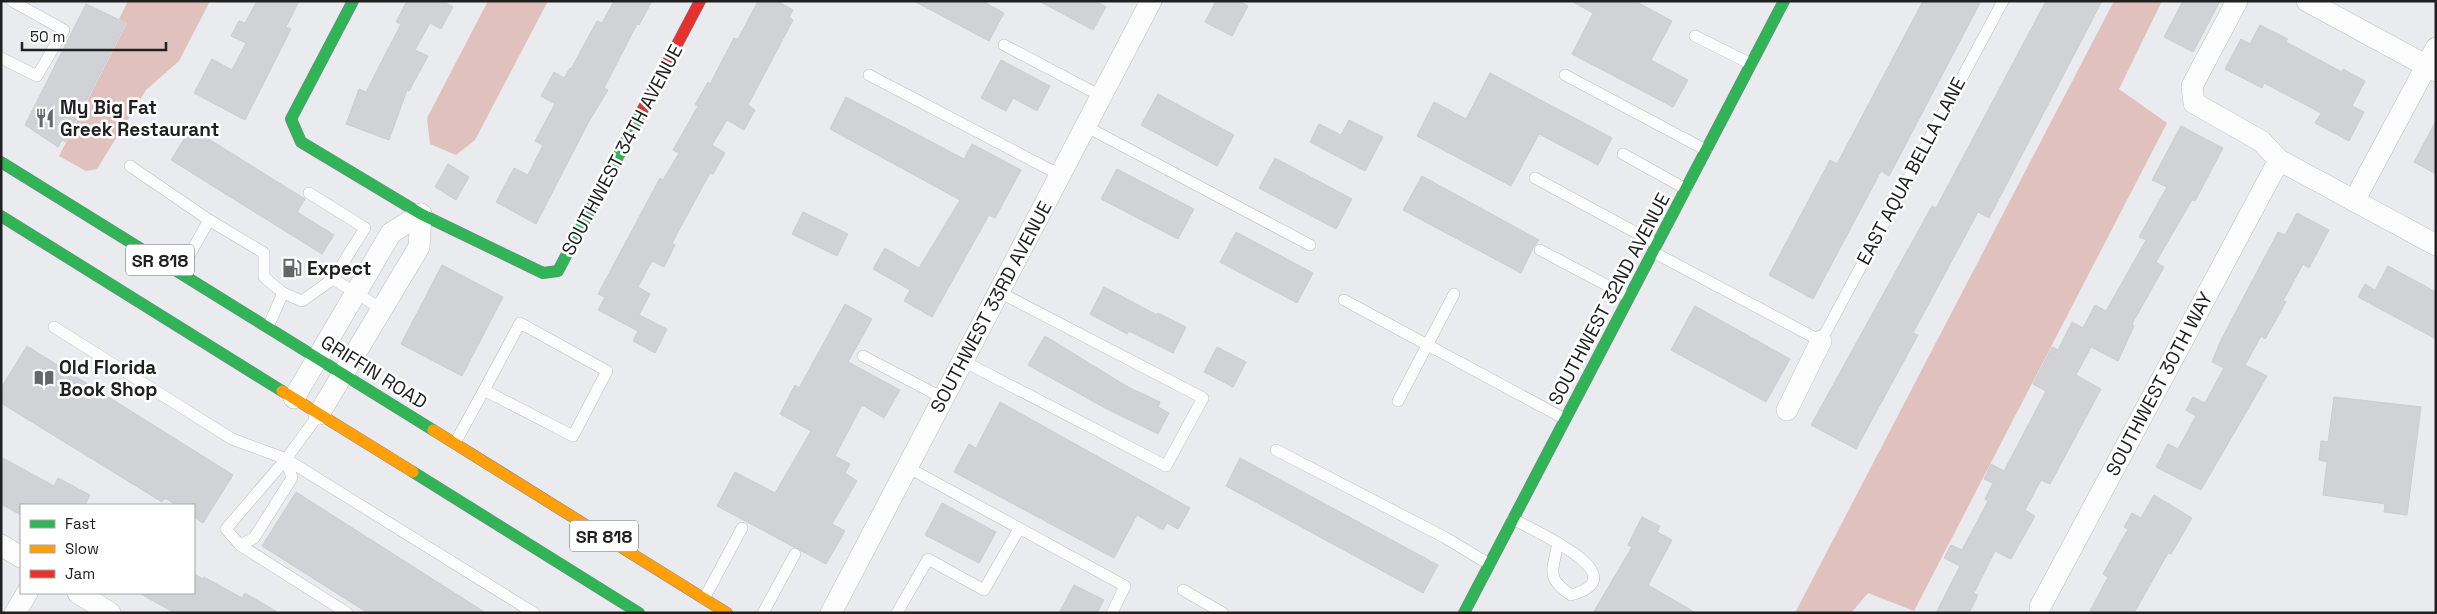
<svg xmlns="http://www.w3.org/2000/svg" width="2437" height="614" viewBox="0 0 2437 614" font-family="'Space Grotesk',sans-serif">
	<rect width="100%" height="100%" fill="#e9ebee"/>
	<!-- water -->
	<g fill="#e0c1bd">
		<path d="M128 1H210L179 61 146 90 97 169 86 171 59 156 127 23 119 19Z"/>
		<path d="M488 1H548L475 140 456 155 430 144 427 118Z"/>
		<path d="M2114 1H2162L2119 89 2167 123 1914 611 1868 593 1851 613H1795Z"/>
	</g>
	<!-- building -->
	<g fill="#d0d2d5" stroke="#caced1">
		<path d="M257 1H299L286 27 291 29 245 120 194 93 212 59 232 70 246 43 231 36 239 21 245 23Z"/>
		<path d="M407 1H443L453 7 441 29 430 23 415 50 428 56 409 91 407 90 389 140 346 124 359 89 366 92 401 24 396 22Z"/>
		<path d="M614 1H652L639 25 637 24 604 88 608 90 588 123 536 224 496 202 514 168 528 175 543 145 535 141 555 104 541 96 554 72 564 78 570 68 571 69 597 21 602 23Z"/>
		<path d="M758 1H777L793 10 789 17 793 20 748 105 755 110 744 130 727 120 712 145 725 153 713 174 710 173 672 243 675 245 664 267 652 261 638 287 650 294 639 315 667 329 655 353 633 341 638 331 598 310 605 297 598 294 660 178 663 180 679 153 673 150 698 106 695 105 708 82 710 84 734 38 738 39Z"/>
		<path d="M914 1H982L1004 13 989 41Z"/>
		<path d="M1039 1H1096L1106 7 1093 30Z"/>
		<path d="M1216 1H1239L1248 6 1232 36 1205 22Z"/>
		<path d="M1571 1H1635L1672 21 1651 60 1688 80 1673 107 1572 54 1593 13Z"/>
		<path d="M1923 1H1981L1889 176 1881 171 1813 299 1769 275 1830 160 1837 164Z"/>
		<path d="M2046 1H2102L1989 218 1978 212 1913 333 1918 335 1856 449 1811 425 1932 206 1936 208Z"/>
		<path d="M2183 1H2220L2193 52 2164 37Z"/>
		<path d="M86 4 126 23 65 142 62 140 58 147 25 125Z"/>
		<path d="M2260 25 2288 39 2286 42 2342 72 2343 69 2365 81 2352 106 2364 112 2349 141 2315 123 2321 113 2264 83 2262 88 2225 69 2241 39 2250 44Z"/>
		<path d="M1001 60 1050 86 1037 111 1013 98 1006 111 981 98Z"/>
		<path d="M1490 73 1612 138 1598 165 1539 134 1511 186 1417 136 1434 102 1466 119Z"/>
		<path d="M1158 94 1234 135 1217 166 1141 125Z"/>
		<path d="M846 97 964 159 972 144 1021 170 995 218 989 215 932 317 904 301 910 290 873 269 885 248 919 268 960 200 830 129Z"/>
		<path d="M1349 120 1383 137 1365 171 1310 142 1319 124 1341 135Z"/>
		<path d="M2436 121V174L2414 162Z"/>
		<path d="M2181 126 2223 148 2195 201 2192 200 2156 262 2164 267 2132 324 2134 326 2118 361 2091 347 2076 375 2101 389 2050 484 2041 480 2025 510 2035 516 2011 559 1995 551 1974 593 1978 595 1969 613H1936L1960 566 1944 558 1951 545 1962 550 1988 501 1985 499 1993 483 1984 479 1991 464 2004 471 2046 391 2033 384 2052 347 2058 350 2072 322 2083 328 2095 305 2106 311 2146 240 2139 237 2167 187 2152 180Z"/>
		<path d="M191 128 305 199 297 212 334 235 322 254 171 160Z"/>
		<path d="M1275 158 1352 199 1336 229 1259 188Z"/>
		<path d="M448 164 469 177 456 200 435 187Z"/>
		<path d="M1117 169 1194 209 1178 239 1101 199Z"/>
		<path d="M1422 176 1539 240 1534 246 1521 273 1403 210Z"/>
		<path d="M803 212 848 234 837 256 792 234Z"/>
		<path d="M2297 213 2329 230 2309 268 2303 264 2283 301 2286 302 2265 339 2261 336 2245 365 2267 376 2201 490 2156 467 2168 444 2178 449 2196 416 2186 410 2193 397 2205 403 2224 368 2212 362 2221 340 2278 232 2285 235Z"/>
		<path d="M1236 232 1313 273 1297 303 1220 262Z"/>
		<path d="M442 265 503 297 462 376 401 344Z"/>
		<path d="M2388 266 2436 292V339L2358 297 2365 284 2375 290Z"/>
		<path d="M1104 287 1157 315 1158 313 1186 327 1173 353 1129 331 1127 334 1090 314Z"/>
		<path d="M845 304 872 319 848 362 900 390 884 418 862 405 835 456 850 464 845 473 857 481 832 524 845 531 826 564 717 506 735 472 775 493 811 431 780 414 795 385 799 388Z"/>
		<path d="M1695 306 1790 359 1766 402 1671 350Z"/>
		<path d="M1045 336 1128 387 1160 402 1158 407 1169 413 1158 434 1105 408 1028 365Z"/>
		<path d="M27 346 233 475 203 523 194 517V505H176L165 498 162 502 1 403V388Z"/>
		<path d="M1217 347 1246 362 1233 387 1204 372Z"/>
		<path d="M2334 397 2421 407 2407 515 2384 512 2385 504 2323 495 2327 462 2319 460 2321 441 2328 442Z"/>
		<path d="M1000 402 1190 508 1178 529 1167 523 1163 530 1137 515 1114 558 954 472 969 444 976 448Z"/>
		<path d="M1 457 54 486 58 478 90 495 85 505H21V515L1 504Z"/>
		<path d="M1240 458 1438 565 1423 593 1226 486Z"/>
		<path d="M296 492 486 613H368L262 546Z"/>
		<path d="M2154 495 2192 518 2171 554 2168 553 2134 613H2089L2108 577 2103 574 2128 529 2124 527 2132 513 2141 518Z"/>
		<path d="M942 503 996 532 979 563 925 535Z"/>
		<path d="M1642 517 1660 526 1657 532 1672 540 1648 585 1696 613H1593L1632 547 1628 545Z"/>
		<path d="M194 574 203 579 204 577 242 598 245 593 279 613H175L139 593H194Z"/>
		<path d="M1074 585 1104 600 1097 613H1059Z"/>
	</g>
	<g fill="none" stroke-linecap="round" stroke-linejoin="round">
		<defs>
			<g id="lane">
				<path d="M1695 36 1751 64"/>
				<path d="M1004 45 1101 96"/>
				<path d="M1 58 37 76 64 30 12 1"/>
				<path d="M869 75 1060 175"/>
				<path d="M1565 75 1706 150"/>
				<path d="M1085 126 1310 245"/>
				<path d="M1623 154 1686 189"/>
				<path d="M130 166 209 220"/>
				<path d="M1535 178 1657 244"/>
				<path d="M1540 250 1629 297"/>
				<path d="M1653 252 1821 341 2003 1"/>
				<path d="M180 272 209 220 264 253V277L283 293 268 327"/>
				<path d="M333 279 382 309"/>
				<path d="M283 293 302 301 333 279 365 228 309 193"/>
				<path d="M1344 300 1565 419"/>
				<path d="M54 327 232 439 286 459 534 613"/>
				<path d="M863 356 943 398"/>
				<path d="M963 361 1166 466 1203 398 999 292"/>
				<path d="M1398 401 1454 294"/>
				<path d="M455 443C477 403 499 363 520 323L607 371 573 436 484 390"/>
				<path d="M1276 450 1444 537 1489 564"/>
				<path d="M286 459 292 478 254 538 240 545 226 529 286 459 319 414"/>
				<path d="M907 467 1125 586 1112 613"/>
				<path d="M1513 519C1532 530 1640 576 1571 595 1545 578 1553 570 1558 543"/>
				<path d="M240 545 347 613"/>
				<path d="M1183 590 1223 613"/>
				<path d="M704 599 742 528"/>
				<path d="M763 613 795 554"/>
				<path d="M897 613 928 559 984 590 1019 529"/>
			</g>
			<g id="street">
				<path d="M2237 1 2192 86 2194 103 2261 141 2279 160 2436 245"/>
				<path d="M2307 1 2436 71"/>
				<path d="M2354 201 2436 48"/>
				<path d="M294 398 391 233 421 214"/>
				<path d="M1787 410 1821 341"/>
				<path d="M319 414 419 247 421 214"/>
				<path d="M1 545 21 557"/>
				<path d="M78 593 110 613"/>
				<path d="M2040 607 2279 160"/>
				<path d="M15 613 27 593"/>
				<path d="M831 613 1151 1"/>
			</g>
			<g id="fast">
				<path d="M353 1 291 119 301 142 421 214 543 273 558 271 643 109"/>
				<path d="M1 162 433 430"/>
				<path d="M1 216 282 391"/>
				<path d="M413 472 639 613"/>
				<path d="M1464 613 1784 1"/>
			</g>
			<g id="slow">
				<path d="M282 391 413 472"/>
				<path d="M433 430 727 613"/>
			</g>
			<path id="jam" d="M643 109 700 1"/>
		</defs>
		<!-- lane casing -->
		<use href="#lane" stroke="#bcbdbe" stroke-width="12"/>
		<!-- street casing -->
		<use href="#street" stroke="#bcbdbe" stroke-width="22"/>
		<!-- fast casing -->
		<use href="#fast" stroke="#818298" stroke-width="12"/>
		<!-- slow casing -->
		<use href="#slow" stroke="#818298" stroke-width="12"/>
		<!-- jam casing -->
		<use href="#jam" stroke="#818298" stroke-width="12"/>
		<!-- lane -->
		<use href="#lane" stroke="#fcfcfc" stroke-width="11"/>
		<!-- street -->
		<use href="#street" stroke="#fcfcfc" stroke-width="21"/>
		<!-- fast -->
		<use href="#fast" stroke="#30b455" stroke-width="11"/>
		<!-- slow -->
		<use href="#slow" stroke="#ff9f0a" stroke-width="11"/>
		<!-- jam -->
		<use href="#jam" stroke="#e5322d" stroke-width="11"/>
	</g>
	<!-- icons -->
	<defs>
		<symbol id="restaurant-bare" viewBox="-9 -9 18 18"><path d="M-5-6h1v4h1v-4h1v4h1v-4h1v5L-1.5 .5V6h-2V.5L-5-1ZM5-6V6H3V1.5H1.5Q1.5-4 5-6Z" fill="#666768" stroke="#fff" stroke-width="2.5" paint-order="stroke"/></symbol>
		<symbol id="fuel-bare" viewBox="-9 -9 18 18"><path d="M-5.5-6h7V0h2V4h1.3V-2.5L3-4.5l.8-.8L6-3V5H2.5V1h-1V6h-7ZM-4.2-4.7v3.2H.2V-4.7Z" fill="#666768" stroke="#fff" stroke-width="2.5" paint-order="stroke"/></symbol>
		<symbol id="library-bare" viewBox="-9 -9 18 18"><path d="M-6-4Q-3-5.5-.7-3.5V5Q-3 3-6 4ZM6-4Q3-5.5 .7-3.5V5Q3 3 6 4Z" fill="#666768" stroke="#fff" stroke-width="2.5" paint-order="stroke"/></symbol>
	</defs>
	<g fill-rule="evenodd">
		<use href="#restaurant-bare" x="31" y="104" width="28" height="28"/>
		<use href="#fuel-bare" x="278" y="254" width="28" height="28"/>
		<use href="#library-bare" x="30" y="364" width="28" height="28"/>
	</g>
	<g text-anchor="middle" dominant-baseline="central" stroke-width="5" stroke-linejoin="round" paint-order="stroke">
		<!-- shield labels -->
		<g fill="#fff" stroke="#636363" stroke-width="1">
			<rect x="126" y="244.5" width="68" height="31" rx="4"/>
			<rect x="570" y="520.5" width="68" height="31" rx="4"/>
		</g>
		<g font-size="18" font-weight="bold" fill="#202020">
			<text x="160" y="260">SR 818</text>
			<text x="604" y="536">SR 818</text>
		</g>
		<!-- poi labels -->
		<g font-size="19" font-weight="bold" fill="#202020" stroke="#fff" text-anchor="start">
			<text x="60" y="107">My Big Fat<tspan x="60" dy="22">Greek Restaurant</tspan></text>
			<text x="307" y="268">Expect</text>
			<text x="59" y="367">Old Florida<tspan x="59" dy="22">Book Shop</tspan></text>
		</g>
		<!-- street labels -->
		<g font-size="19" fill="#202020" stroke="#fff">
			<text transform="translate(622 150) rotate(-62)">SOUTHWEST 34TH AVENUE</text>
			<text transform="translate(1911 171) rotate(-62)">EAST AQUA BELLA LANE</text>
			<text transform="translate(1609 299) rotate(-62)">SOUTHWEST 32ND AVENUE</text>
			<text transform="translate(991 307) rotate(-62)">SOUTHWEST 33RD AVENUE</text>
			<text transform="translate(374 372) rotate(32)">GRIFFIN ROAD</text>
			<text transform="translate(2159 384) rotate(-62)">SOUTHWEST 30TH WAY</text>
		</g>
	</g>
	<!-- border -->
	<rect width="2437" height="614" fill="none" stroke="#202020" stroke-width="5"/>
	<!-- legend -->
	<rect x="20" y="504" width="175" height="90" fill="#ffffff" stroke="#a6a6a6"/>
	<rect x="30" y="520" width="25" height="8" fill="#30b455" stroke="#a6a6a6"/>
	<text x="65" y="529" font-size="15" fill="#202020">Fast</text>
	<rect x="30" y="545" width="25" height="8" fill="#ff9f0a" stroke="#a6a6a6"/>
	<text x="65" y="554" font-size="15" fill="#202020">Slow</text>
	<rect x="30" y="570" width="25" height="8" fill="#e5322d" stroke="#a6a6a6"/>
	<text x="65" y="579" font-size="15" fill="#202020">Jam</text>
	<!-- scale -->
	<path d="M22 42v8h144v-8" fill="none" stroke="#202020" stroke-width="2.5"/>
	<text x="30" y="42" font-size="15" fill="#202020" stroke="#ffffff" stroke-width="4" paint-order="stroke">50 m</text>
</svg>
